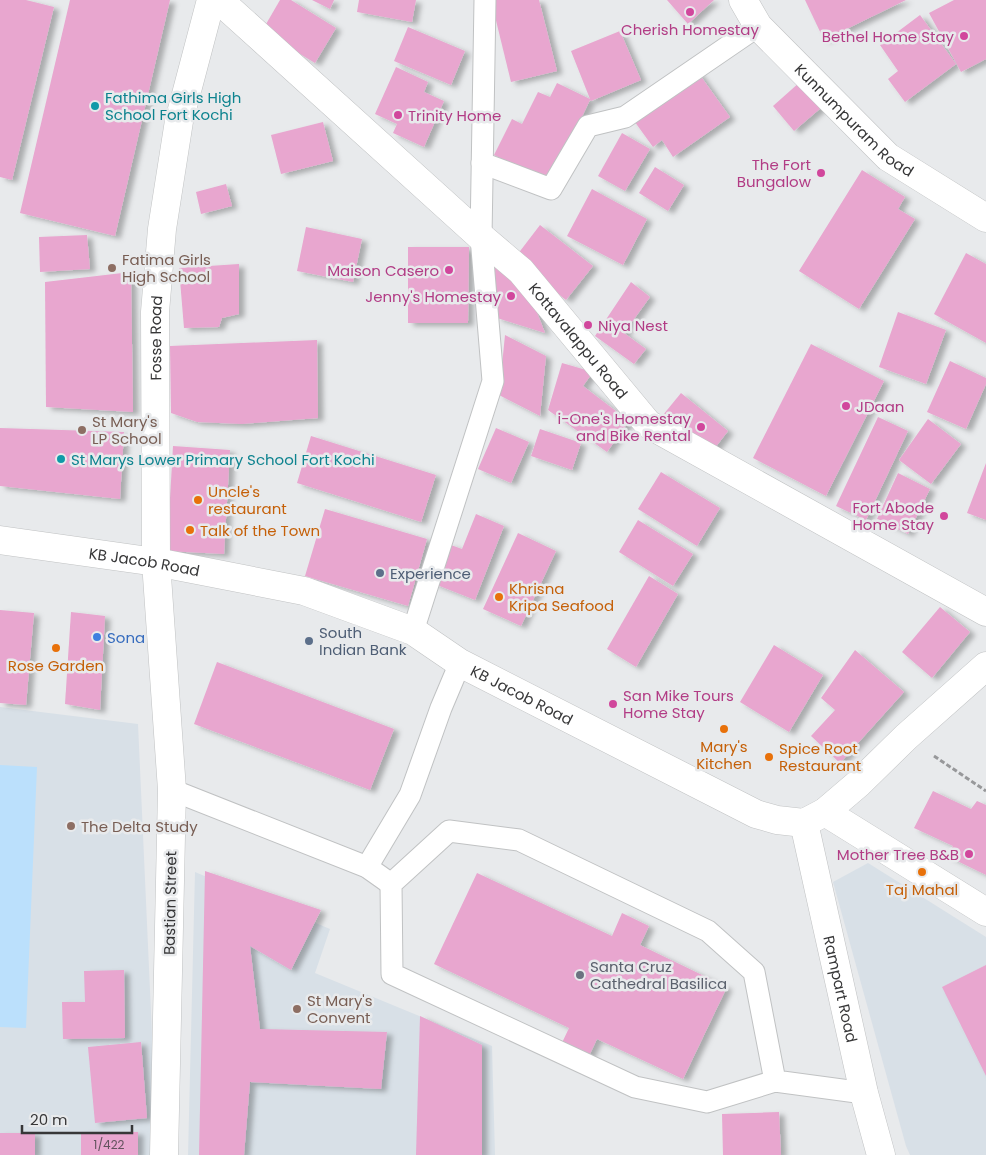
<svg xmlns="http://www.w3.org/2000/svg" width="986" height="1155" viewBox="0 0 986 1155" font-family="Poppins,sans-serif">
	<defs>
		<filter id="shadow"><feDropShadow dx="5.5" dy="3" stdDeviation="2.5" flood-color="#0004"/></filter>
	</defs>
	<rect width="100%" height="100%" fill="#e8eaec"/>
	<!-- built -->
	<g fill="#d8e0e7">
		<path d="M0 707 138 724 154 1079 152 1155H0Z"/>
		<path d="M868 863 986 937V1155H910L906 1146 833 882Z"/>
		<path d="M195 872 330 929 315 973 492 1046 495 1155H188Z"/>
	</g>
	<!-- green -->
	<path fill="#bbe0fc" d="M0 765 37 767 26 1028 0 1027Z"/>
	<!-- building -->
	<g fill="#e8a6cf" filter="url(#shadow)">
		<path d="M0 0H26L54 7 12 180 0 177Z"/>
		<path d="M70 0H170L115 236 20 213Z"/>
		<path d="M280 0H291L336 28 315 63 262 31Z"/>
		<path d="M312 0H334L330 9Z"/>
		<path d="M359 0H416L412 22 357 12Z"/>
		<path d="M491 0H539L557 71 511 82Z"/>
		<path d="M667 0H714L688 24Z"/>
		<path d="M805 0H906L824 40Z"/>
		<path d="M954 0H986V59L961 72 929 13Z"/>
		<path d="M920 15 956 64 905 102 888 79 898 71 880 45Z"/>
		<path d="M408 27 465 51 451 85 394 61Z"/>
		<path d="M620 31 641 80 591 101 590 100 550 183 494 155 512 119 522 124 538 92 550 97 557 83 590 99 571 51Z"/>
		<path d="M396 67 428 82 424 92 444 101 424 147 393 133 397 124 375 114Z"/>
		<path d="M697 71 730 117 673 157 662 140 653 147 632 118Z"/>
		<path d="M800 82 822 107 794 131 773 106Z"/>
		<path d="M323 122 333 161 281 174 271 135Z"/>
		<path d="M622 133 650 149 625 191 598 176Z"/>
		<path d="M655 167 684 185 668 211 639 193Z"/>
		<path d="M862 170 905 197 898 209 915 219 859 309 799 271Z"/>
		<path d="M226 184 232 206 201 214 196 192Z"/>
		<path d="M592 189 647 219 623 265 567 236Z"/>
		<path d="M540 225 593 266 566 300 514 259Z"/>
		<path d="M306 227 362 239 353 282 297 271Z"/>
		<path d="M87 235 90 269 40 272 39 237Z"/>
		<path d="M408 247H469L468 323H408Z"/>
		<path d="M966 253 986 264V343L934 314Z"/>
		<path d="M493 262 531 297 545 333 497 318Z"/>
		<path d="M239 264V314L222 318 219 327 184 328 179 268Z"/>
		<path d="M131 272 133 412 46 407 45 282Z"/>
		<path d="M631 282 650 297 624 333 646 349 634 364 595 336Z"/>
		<path d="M898 312 946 330 926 384 879 367Z"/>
		<path d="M505 335 546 356 540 416 499 395Z"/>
		<path d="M317 340 318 418 242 424 197 422 171 413 170 346Z"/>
		<path d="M811 344 884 381 826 496 753 458Z"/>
		<path d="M950 361 986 378V384L966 429 927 412Z"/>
		<path d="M562 363 593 372 583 386 629 421 607 452 548 410Z"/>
		<path d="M681 393 728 431 711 453 663 415Z"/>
		<path d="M878 417 908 431 866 520 836 506Z"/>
		<path d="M928 419 961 444 931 484 899 460Z"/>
		<path d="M0 428 124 432 120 499 0 486Z"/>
		<path d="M496 428 529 442 511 483 478 469Z"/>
		<path d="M540 429 581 443 572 470 531 456Z"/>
		<path d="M311 436 436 475 421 522 297 483Z"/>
		<path d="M173 446 230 450 224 554 167 551Z"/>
		<path d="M986 463V520L967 513Z"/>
		<path d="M661 472 720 508 697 546 638 509Z"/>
		<path d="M898 473 930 489 908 534 877 519Z"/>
		<path d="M325 509 427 539 408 606 305 576Z"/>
		<path d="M476 514 504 526 475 600 432 583 448 544 462 549Z"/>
		<path d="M638 520 693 554 673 586 619 552Z"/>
		<path d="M518 533 556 551 521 626 483 609Z"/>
		<path d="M649 576 678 594 636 667 607 649Z"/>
		<path d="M940 607 970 632 932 678 902 652Z"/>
		<path d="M0 610 34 613 26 705 0 703Z"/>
		<path d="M71 612 105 616 100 710 65 704Z"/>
		<path d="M774 645 823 675 789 732 740 702Z"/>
		<path d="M855 650 904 692 840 763 811 736 835 710 821 698Z"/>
		<path d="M217 662 394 729 370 790 194 724Z"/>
		<path d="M933 791 971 809 977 801 986 805V875L947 856 953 846 914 828Z"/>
		<path d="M205 871 321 910 291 970 250 946 260 1029 387 1032 381 1089 250 1082 244 1155H199Z"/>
		<path d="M477 873 612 936 622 913 649 926 640 945 727 987 683 1079 597 1039 587 1060 560 1047 569 1028 434 964Z"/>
		<path d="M986 965V1076L942 987Z"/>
		<path d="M124 970 125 1038 63 1039 62 1002H85L84 971Z"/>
		<path d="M420 1016 482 1045V1155H416Z"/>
		<path d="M141 1042 147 1118 95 1123 88 1047Z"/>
		<path d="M779 1112 781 1155H723L722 1114Z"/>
		<rect x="81" y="1132" width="57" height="23"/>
		<rect x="0" y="1133" width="35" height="22"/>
	</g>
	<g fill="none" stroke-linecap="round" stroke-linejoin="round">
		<defs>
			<g id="service">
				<path d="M482 163 551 189 588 126 625 117 758 26"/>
				<path d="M413 631 493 381 481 237 485 0"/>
				<path d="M172 790 367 867 391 884"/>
				<path d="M367 867 410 795 441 708 460 663"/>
				<path d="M775 1081 754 972 708 931 519 840 449 831 391 884 392 974 635 1087 707 1102 775 1081 864 1093"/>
			</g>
			<g id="minor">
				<path id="s1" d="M219 0 481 237 521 271 648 424 986 612"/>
				<path id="s2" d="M743 0 758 26 888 157 986 218"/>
				<path d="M156 562 172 790 164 1155"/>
				<path d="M825 812 986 912"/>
				<path id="s3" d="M804 823 864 1093 881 1155"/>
			</g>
			<g id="tertiary">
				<path id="s4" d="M156 562 155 312 162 229 179 121 211 0"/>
			</g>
			<g id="secondary">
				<path id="s5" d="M0 540 156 562 304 591 413 631 460 663 756 814 777 820 804 823 825 812 859 783 906 737 986 666"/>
			</g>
		</defs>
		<!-- service casing -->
		<use href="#service" stroke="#c0c2c3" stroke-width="23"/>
		<!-- minor casing -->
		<use href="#minor" stroke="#c0c2c3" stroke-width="29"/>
		<!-- tertiary casing -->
		<use href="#tertiary" stroke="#c0c2c3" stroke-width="29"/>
		<!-- secondary casing -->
		<use href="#secondary" stroke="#c0c2c3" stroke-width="29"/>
		<!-- path -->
		<path stroke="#97989a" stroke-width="3" stroke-dasharray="5 2.5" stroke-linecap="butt" d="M934 756 986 791"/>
		<!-- service -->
		<use href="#service" stroke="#fff" stroke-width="21"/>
		<!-- minor -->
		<use href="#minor" stroke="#fff" stroke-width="28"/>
		<!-- tertiary -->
		<use href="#tertiary" stroke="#fff" stroke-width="28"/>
		<!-- secondary -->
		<use href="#secondary" stroke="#fff" stroke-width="28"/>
	</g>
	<!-- markers -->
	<g fill="#d1479c" stroke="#e8eaec" stroke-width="2">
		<circle cx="690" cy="12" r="5"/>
		<circle cx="964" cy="36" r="5"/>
		<circle cx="398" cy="115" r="5"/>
		<circle cx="821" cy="173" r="5"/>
		<circle cx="449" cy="270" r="5"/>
		<circle cx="511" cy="296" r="5"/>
		<circle cx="588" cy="325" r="5"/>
		<circle cx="846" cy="406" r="5"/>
		<circle cx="701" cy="427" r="5"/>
		<circle cx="944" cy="516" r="5"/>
		<circle cx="613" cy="704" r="5"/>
		<circle cx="969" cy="854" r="5"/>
	</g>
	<g fill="#0f9aa8" stroke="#e8eaec" stroke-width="2">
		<circle cx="95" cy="106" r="5"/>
		<circle cx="61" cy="459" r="5"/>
	</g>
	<g fill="#8d6e63" stroke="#e8eaec" stroke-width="2">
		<circle cx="112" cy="268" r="5"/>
		<circle cx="82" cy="430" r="5"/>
		<circle cx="71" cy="826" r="5"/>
		<circle cx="297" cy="1009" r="5"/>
	</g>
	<g fill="#e8710a" stroke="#e8eaec" stroke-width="2">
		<circle cx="198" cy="500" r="5"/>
		<circle cx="190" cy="530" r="5"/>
		<circle cx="499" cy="597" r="5"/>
		<circle cx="56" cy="648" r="5"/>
		<circle cx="724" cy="729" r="5"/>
		<circle cx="769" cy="757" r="5"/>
		<circle cx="922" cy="872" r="5"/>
	</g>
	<g fill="#5c6f8a" stroke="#e8eaec" stroke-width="2">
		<circle cx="380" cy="573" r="5"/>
		<circle cx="309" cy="641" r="5"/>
	</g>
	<circle fill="#3f7fe0" stroke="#e8eaec" stroke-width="2" cx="97" cy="637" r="5"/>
	<circle fill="#6b7280" stroke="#e8eaec" stroke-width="2" cx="580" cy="975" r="5"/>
	<g text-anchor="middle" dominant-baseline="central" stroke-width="5" stroke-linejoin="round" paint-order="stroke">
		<!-- number labels -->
		<g font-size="12" fill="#63535e">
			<text x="109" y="1144">1/422</text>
		</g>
		<!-- hotel labels -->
		<g font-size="15" fill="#b23c85" stroke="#e8eaec" text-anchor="end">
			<text x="690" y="29" text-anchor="middle">Cherish Homestay</text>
			<text x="954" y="36">Bethel Home Stay</text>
			<text x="408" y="115" text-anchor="start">Trinity Home</text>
			<text x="811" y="164">The Fort<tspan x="811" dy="17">Bungalow</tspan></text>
			<text x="439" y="270">Maison Casero</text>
			<text x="501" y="296">Jenny's Homestay</text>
			<text x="598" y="325" text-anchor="start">Niya Nest</text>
			<text x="856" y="406" text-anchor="start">JDaan</text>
			<text x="691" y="418">i-One's Homestay<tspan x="691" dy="17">and Bike Rental</tspan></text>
			<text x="934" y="507">Fort Abode<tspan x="934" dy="17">Home Stay</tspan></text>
			<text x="623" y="695" text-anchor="start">San Mike Tours<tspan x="623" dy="17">Home Stay</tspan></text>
			<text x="959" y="854">Mother Tree B&amp;B</text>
		</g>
		<!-- culture labels -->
		<g font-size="15" fill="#0d838f" stroke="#e8eaec" text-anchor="start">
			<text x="105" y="97">Fathima Girls High<tspan x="105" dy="17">School Fort Kochi</tspan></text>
			<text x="71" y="459">St Marys Lower Primary School Fort Kochi</text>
		</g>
		<!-- street labels -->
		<g font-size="15" fill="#373738" stroke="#e8eaec">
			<text stroke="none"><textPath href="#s2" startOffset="165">Kunnumpuram Road</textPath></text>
			<text stroke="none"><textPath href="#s4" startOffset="224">Fosse Road</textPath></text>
			<text stroke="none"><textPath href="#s1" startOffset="496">Kottavalappu Road</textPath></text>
			<text stroke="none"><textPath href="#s5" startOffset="146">KB Jacob Road</textPath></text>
			<text stroke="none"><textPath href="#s5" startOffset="551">KB Jacob Road</textPath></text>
			<text transform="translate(170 903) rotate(-89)">Bastian Street</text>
			<text stroke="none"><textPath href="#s3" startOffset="170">Rampart Road</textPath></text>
		</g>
		<!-- education labels -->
		<g font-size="15" fill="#785e54" stroke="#e8eaec" text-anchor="start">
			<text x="122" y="259">Fatima Girls<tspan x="122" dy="17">High School</tspan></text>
			<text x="92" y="421">St Mary's<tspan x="92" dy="17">LP School</tspan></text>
			<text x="81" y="826">The Delta Study</text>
			<text x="307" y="1000">St Mary's<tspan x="307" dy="17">Convent</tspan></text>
		</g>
		<!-- food labels -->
		<g font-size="15" fill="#c56008" stroke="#e8eaec" text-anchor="start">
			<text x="208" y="491">Uncle's<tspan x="208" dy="17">restaurant</tspan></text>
			<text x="200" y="530">Talk of the Town</text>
			<text x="509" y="588">Khrisna<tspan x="509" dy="17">Kripa Seafood</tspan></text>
			<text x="56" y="665" text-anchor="middle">Rose Garden</text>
			<text x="724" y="746" text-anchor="middle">Mary's<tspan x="724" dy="17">Kitchen</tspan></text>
			<text x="779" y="748">Spice Root<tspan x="779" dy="17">Restaurant</tspan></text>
			<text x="922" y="889" text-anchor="middle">Taj Mahal</text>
		</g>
		<!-- service labels -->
		<g font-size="15" fill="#4e5e75" stroke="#e8eaec" text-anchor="start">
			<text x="390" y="573">Experience</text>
			<text x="319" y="632">South<tspan x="319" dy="17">Indian Bank</tspan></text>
		</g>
		<!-- shop labels -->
		<g font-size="15" fill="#366cbe" stroke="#e8eaec" text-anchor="start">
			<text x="107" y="637">Sona</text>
		</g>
		<!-- worship labels -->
		<g font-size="15" fill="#5b616d" stroke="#e8eaec" text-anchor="start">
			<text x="590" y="966">Santa Cruz<tspan x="590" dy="17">Cathedral Basilica</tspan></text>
		</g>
	</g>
	<!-- scale -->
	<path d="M22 1125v8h110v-8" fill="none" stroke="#373738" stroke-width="2.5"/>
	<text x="30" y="1125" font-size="15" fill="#373738" stroke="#e8eaec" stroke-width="4" paint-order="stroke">20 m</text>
</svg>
